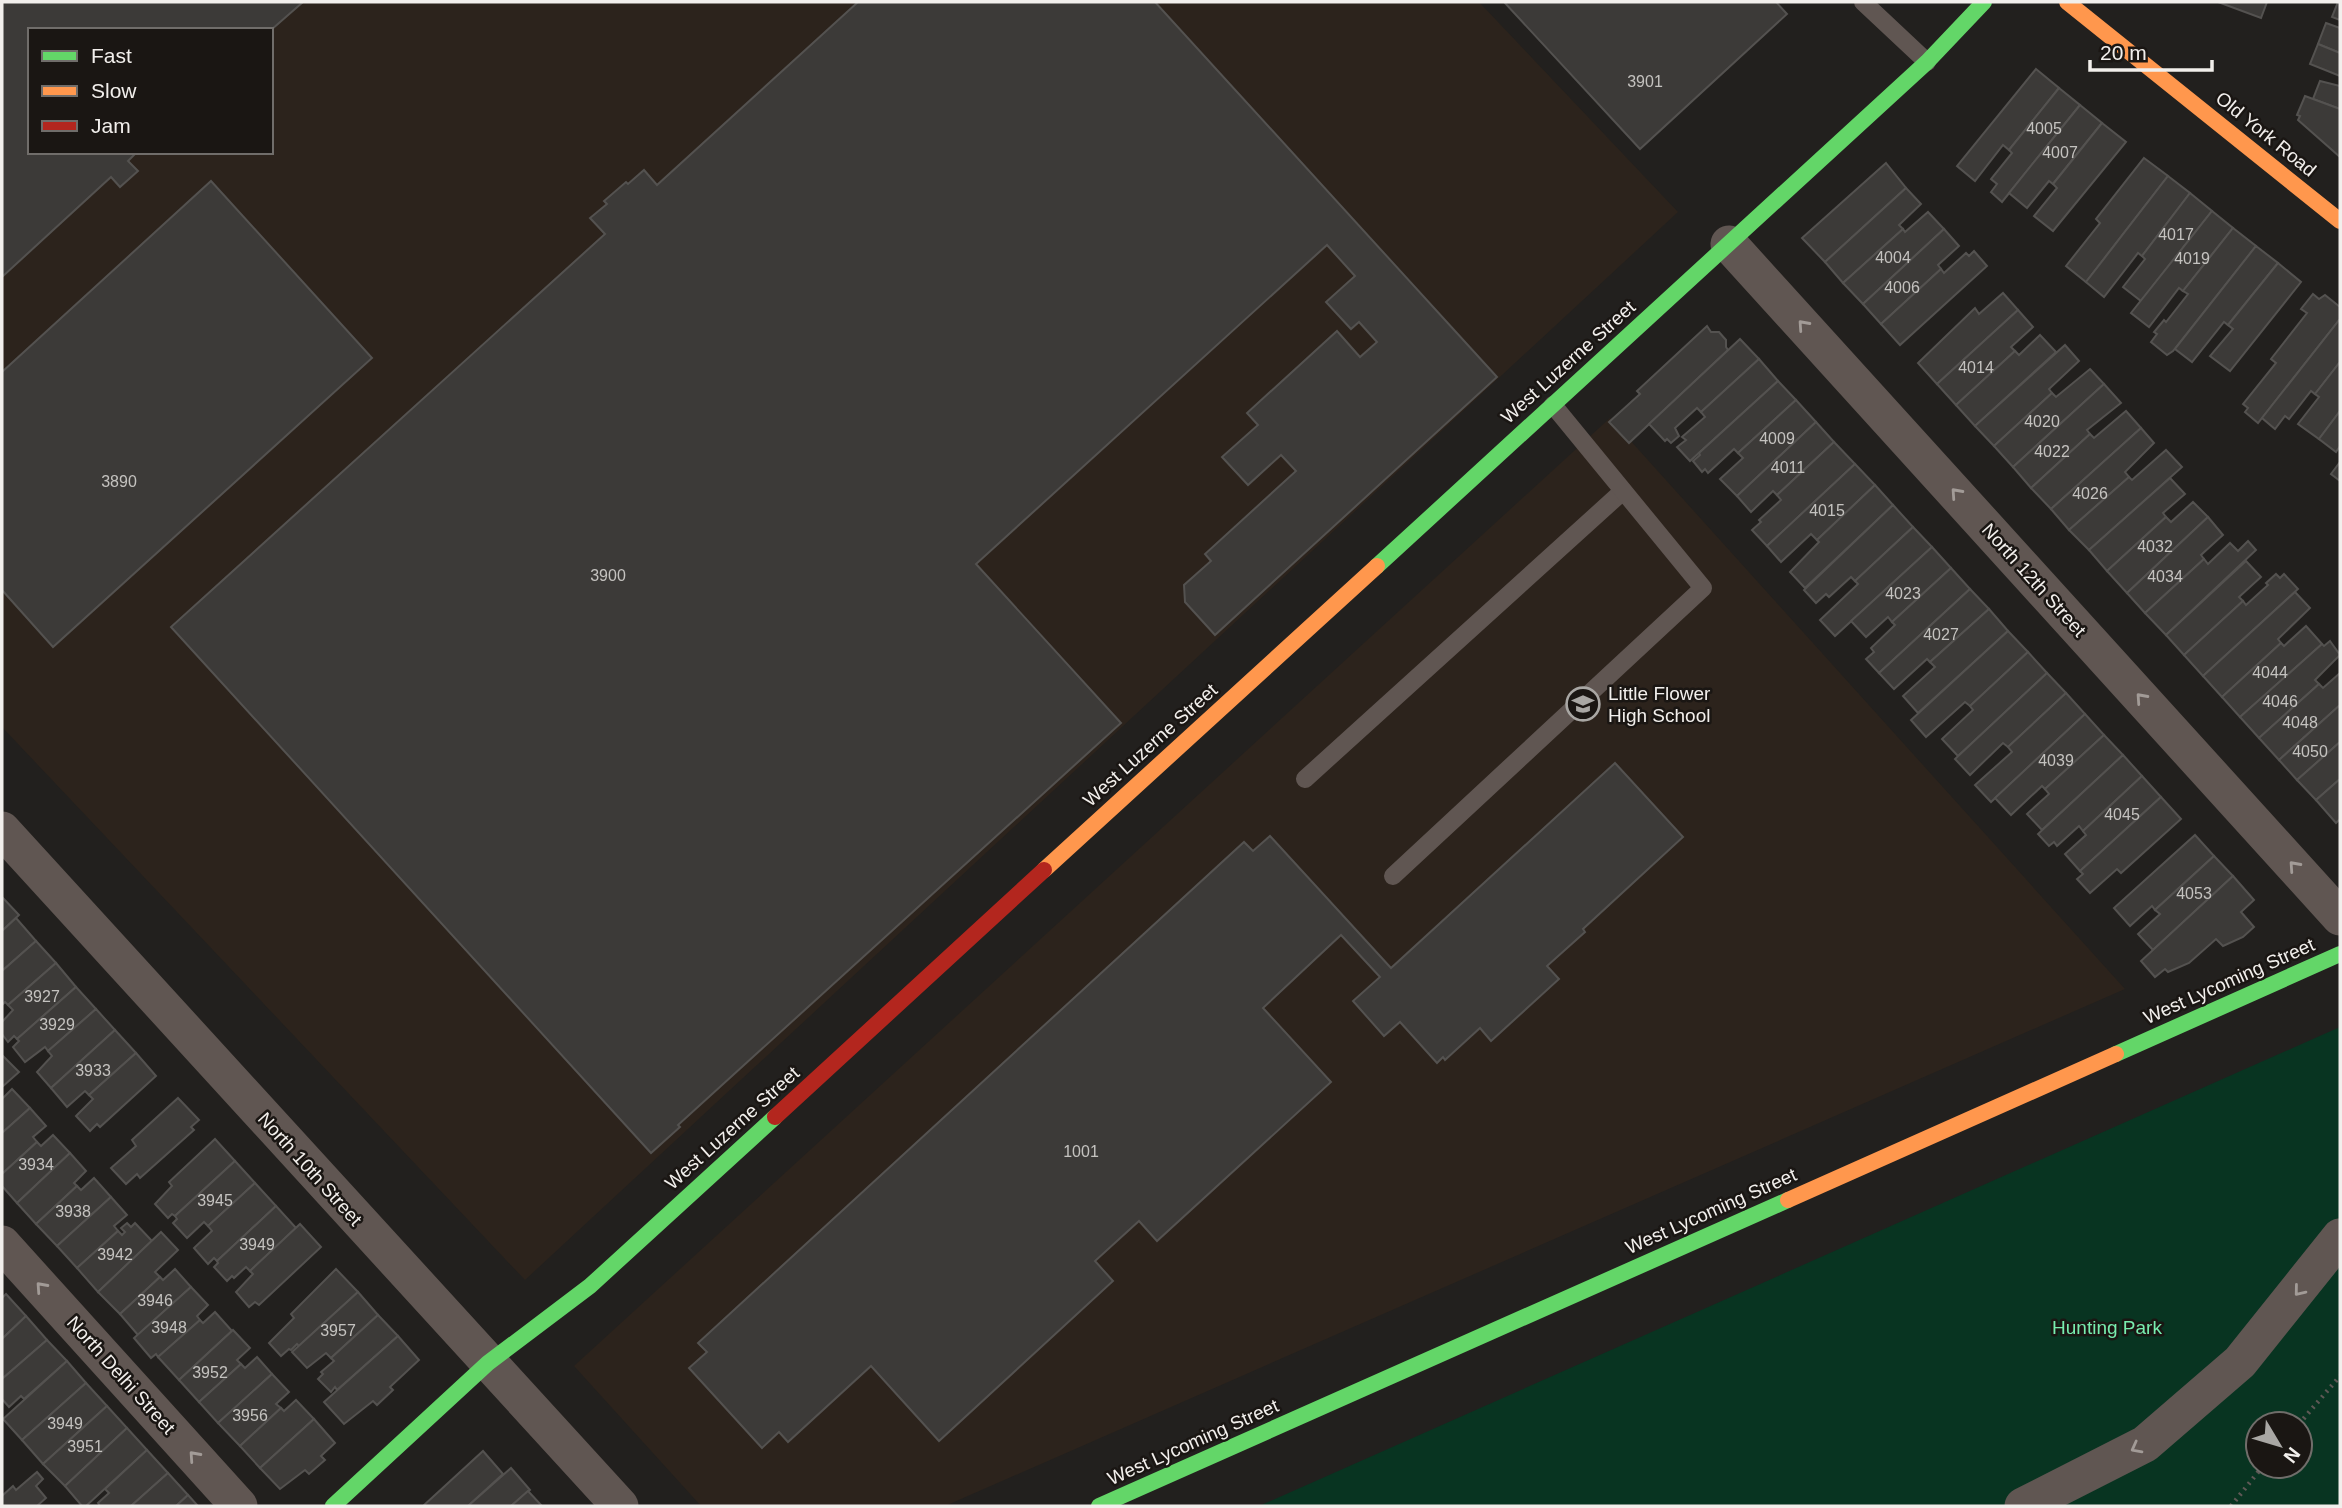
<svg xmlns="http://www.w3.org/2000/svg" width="2342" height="1508" viewBox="0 0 2342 1508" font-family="Helvetica,sans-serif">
	<rect width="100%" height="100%" fill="#22201e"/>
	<!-- built -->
	<g fill="#2c231c" fill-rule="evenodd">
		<path d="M2 2H1479L1678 212 525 1280 2 727ZM30 30H271V152H30Z"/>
		<path d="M1610 418 2125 989 945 1506H701L574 1366Z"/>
	</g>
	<!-- green -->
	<path fill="#083421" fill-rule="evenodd" d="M2340 1027V1506H1259ZM2258 1424H2300V1466H2258Z"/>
	<!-- building -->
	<g fill="#3c3a38" stroke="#545250" stroke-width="2">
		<path d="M2 2H303L271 30H30V152H137L128 161 138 171 120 187 111 177 2 277Z"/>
		<path d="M858 2H1155L1497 377 1215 635 1185 602 1184 585 1211 561 1205 554 1296 471 1281 455 1248 485 1222 457 1258 425 1247 413 1337 331 1360 357 1377 342 1359 322 1351 329 1326 302 1355 276 1327 245 976 564 1121 723 678 1125 680 1127 651 1153 171 627 605 234 590 218 607 204 604 201 626 182 628 184 644 170 657 185Z"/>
		<path d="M1504 2H1776L1787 14 1640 149Z"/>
		<path d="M2218 2H2267L2261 18Z"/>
		<path d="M2338 2H2340V20L2332 17Z"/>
		<path d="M2326 23 2340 28V53L2318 44Z"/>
		<path d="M2318 44 2340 53V76L2310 64Z"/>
		<path d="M2036 69 2059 88 2009 150 2003 145 1975 181 1957 166Z"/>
		<path d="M2320 81 2340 86V109L2313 99Z"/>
		<path d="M2059 88 2080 105 2002 202 1991 192 1997 184 1991 179 2012 153 2009 150Z"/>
		<path d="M2305 96 2340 109V157L2298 120 2300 116 2297 115Z"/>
		<path d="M2080 105 2102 123 2053 184 2049 181 2027 208 2009 193Z"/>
		<path d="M2102 123 2126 142 2053 231 2034 216 2057 188 2053 184Z"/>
		<path d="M2144 158 2168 176 2086 282 2066 266 2100 223 2096 219Z"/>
		<path d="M1886 163 1906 188 1825 262 1802 238Z"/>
		<path d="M2168 176 2190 193 2142 256 2138 253 2104 297 2086 282Z"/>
		<path d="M211 181 372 358 53 647 2 590V372Z"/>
		<path d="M1906 188 1921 204 1899 225 1903 229 1843 283 1825 262Z"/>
		<path d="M2190 193 2212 211 2141 301 2123 287 2145 259 2142 256Z"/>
		<path d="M2212 211 2233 228 2183 291 2179 288 2149 327 2131 313Z"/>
		<path d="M1928 212 1944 229 1863 304 1843 283 1903 229 1905 232Z"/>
		<path d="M2233 228 2256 246 2173 351 2167 355 2151 342 2157 334 2154 332 2164 320 2166 322 2188 294 2183 291Z"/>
		<path d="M1944 229 1959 246 1938 265 1941 269 1881 324 1863 304Z"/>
		<path d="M2256 246 2278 263 2228 325 2224 322 2192 362 2175 349Z"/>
		<path d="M1974 251 1987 266 1900 345 1881 324 1941 269 1944 273 1966 253 1969 256Z"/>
		<path d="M2278 263 2301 282 2230 371 2210 356 2233 329 2228 325Z"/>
		<path d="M2003 293 2018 310 1937 384 1918 363 1975 308 1979 314Z"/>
		<path d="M2313 294 2319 299 2325 295 2340 307V319L2258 423 2245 412 2248 408 2243 404 2276 363 2271 359 2307 313 2301 309Z"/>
		<path d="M2018 310 2033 327 2011 347 2015 351 1956 405 1937 384Z"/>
		<path d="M2340 319V362L2315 394 2311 391 2289 419 2285 416 2275 429 2262 418Z"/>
		<path d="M1707 326 1711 332H1719L1726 340V347L1728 350 1629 443 1609 422 1640 394 1637 391Z"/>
		<path d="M2040 335 2056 352 1975 426 1956 405 2015 351 2019 355Z"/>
		<path d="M1740 339 1759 359 1701 412 1697 408 1675 428 1679 436 1671 443 1667 439 1665 441 1649 424Z"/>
		<path d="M2065 345 2079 361 2049 389 2052 393 1994 446 1975 426Z"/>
		<path d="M1759 359 1778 381 1690 461 1677 447 1686 440 1682 437 1705 417 1701 412Z"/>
		<path d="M2340 362V411L2319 439 2298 424 2319 397 2315 394Z"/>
		<path d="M2090 369 2104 384 2013 467 1994 446 2052 393 2056 397Z"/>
		<path d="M1778 381 1796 400 1738 453 1734 449 1708 473 1705 469 1702 472 1693 461 1700 455 1699 453Z"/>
		<path d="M2104 384 2121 403 2087 430 2090 434 2031 488 2013 467Z"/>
		<path d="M1796 400 1816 422 1737 496 1720 479 1743 458 1738 453Z"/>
		<path d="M2126 411 2141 428 2051 509 2031 488 2090 434 2094 438Z"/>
		<path d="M2340 411V446L2336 452 2319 439Z"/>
		<path d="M1816 422 1834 442 1777 495 1773 491 1751 512 1737 496Z"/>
		<path d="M2141 428 2154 443 2125 472 2129 477 2069 530 2051 509Z"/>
		<path d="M1834 442 1855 464 1767 546 1752 530 1761 522 1759 520 1781 500 1777 495Z"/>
		<path d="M2166 450 2182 467 2089 550 2069 530 2129 477 2132 480Z"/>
		<path d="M2340 462V481L2331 474Z"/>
		<path d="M1855 464 1875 485 1817 540 1811 534 1781 562 1767 546Z"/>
		<path d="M2170 478 2185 494 2163 513 2166 517 2107 571 2089 550Z"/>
		<path d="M1875 485 1893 505 1805 588 1790 572 1819 542 1817 540Z"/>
		<path d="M2193 502 2208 517 2127 593 2107 571 2166 517 2171 522Z"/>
		<path d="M1893 505 1913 527 1855 581 1851 577 1829 597 1826 594 1816 603 1804 590Z"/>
		<path d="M2208 517 2223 535 2201 555 2204 559 2145 613 2127 593Z"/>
		<path d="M1913 527 1932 547 1835 636 1820 620 1858 584 1855 581Z"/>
		<path d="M2248 541 2256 550 2166 635 2145 613 2204 559 2208 564 2230 543 2238 551Z"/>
		<path d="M1932 547 1951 568 1892 622 1888 617 1866 637 1851 621Z"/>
		<path d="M2246 561 2261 577 2239 597 2243 601 2184 655 2166 635Z"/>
		<path d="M1951 568 1970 589 1879 673 1866 659 1874 652 1871 648 1895 625 1892 622Z"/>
		<path d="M2276 574 2280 578 2284 574 2298 589 2203 676 2184 655 2243 601 2246 605 2268 585 2266 583Z"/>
		<path d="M1970 589 1989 609 1930 662 1927 659 1894 689 1879 673Z"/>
		<path d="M2295 592 2310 608 2278 639 2281 643 2222 697 2203 676Z"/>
		<path d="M1989 609 2008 631 1918 713 1903 696 1935 667 1930 662Z"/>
		<path d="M2306 626 2322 644 2240 717 2222 697 2281 643 2284 646Z"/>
		<path d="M2008 631 2028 652 1970 706 1965 702 1926 737 1911 720Z"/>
		<path d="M2330 641 2340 655 2315 680 2319 684 2259 738 2240 717 2322 644 2324 646Z"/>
		<path d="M2028 652 2047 673 1958 756 1942 739 1973 710 1970 706Z"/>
		<path d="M2047 673 2066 693 2008 747 2003 743 1970 775 1955 759Z"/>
		<path d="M2340 673V705L2279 760 2259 738 2319 684 2323 688Z"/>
		<path d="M2066 693 2085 714 1991 802 1975 785 2012 752 2008 747Z"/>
		<path d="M2340 705V742L2297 780 2279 760Z"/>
		<path d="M2085 714 2104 735 2045 789 2042 786 2011 815 1995 798Z"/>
		<path d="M2104 735 2123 755 2042 830 2027 814 2049 794 2045 789Z"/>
		<path d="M2340 742V779L2316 800 2297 780Z"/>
		<path d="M2123 755 2142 776 2083 831 2079 826 2057 846 2054 842 2049 846 2038 834Z"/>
		<path d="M1615 763 1683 837 1583 929 1585 932 1547 966 1559 979 1491 1041 1480 1028 1445 1060 1443 1057 1437 1063 1400 1022 1384 1036 1353 1001 1380 977 1341 935 1263 1008 1331 1082 1157 1241 1139 1221 1095 1261 1113 1281 939 1441 871 1366 788 1442 779 1432 762 1448 689 1368 707 1352 698 1343 1244 842 1253 851 1270 836 1391 968Z"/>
		<path d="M2142 776 2161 797 2080 871 2065 854 2086 835 2083 831Z"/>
		<path d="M2340 779V819L2336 823 2316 800Z"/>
		<path d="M2161 797 2181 819 2121 873 2117 869 2090 893 2077 879 2083 874 2080 871Z"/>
		<path d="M2195 835 2214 856 2155 910 2152 906 2130 926 2114 908Z"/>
		<path d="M2214 856 2233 876 2153 950 2138 934 2160 914 2155 910Z"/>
		<path d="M2233 876 2254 900 2241 912 2254 927 2243 937 2223 946 2216 939 2189 963 2168 972 2165 969 2155 977 2141 961Z"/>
		<path d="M2 897 19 915 2 931Z"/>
		<path d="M16 918 36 941 2 971V931Z"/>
		<path d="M36 941 56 963 8 1005 5 1002 2 1005V971Z"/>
		<path d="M56 963 76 987 17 1039 14 1036 8 1042 2 1034V1022L13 1010 8 1005Z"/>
		<path d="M76 987 96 1009 48 1051 45 1047 25 1062 13 1047 19 1041 17 1039Z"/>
		<path d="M96 1009 115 1030 51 1088 37 1072 52 1056 48 1051Z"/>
		<path d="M115 1030 136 1053 89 1095 85 1091 67 1107 51 1088Z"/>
		<path d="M136 1053 156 1076 100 1127 97 1124 90 1131 76 1116 93 1099 89 1095Z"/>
		<path d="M2 1055 19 1072 2 1087Z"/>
		<path d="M12 1089 30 1108 2 1133V1099Z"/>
		<path d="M178 1098 199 1120 191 1127 194 1130 140 1178 137 1174 126 1184 111 1168 136 1146 132 1140Z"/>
		<path d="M30 1108 46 1126 33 1137 37 1142 2 1174V1133Z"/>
		<path d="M53 1135 70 1153 17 1203 2 1186V1174L37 1142 41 1146Z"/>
		<path d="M215 1139 235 1161 175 1216 172 1214 168 1218 155 1204 172 1186 169 1182Z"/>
		<path d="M70 1153 86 1171 74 1183 77 1186 36 1224 17 1203Z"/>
		<path d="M235 1161 255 1183 208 1226 204 1222 187 1238 173 1223 177 1219 175 1216Z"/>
		<path d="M94 1178 111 1197 57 1246 36 1224 77 1186 81 1190Z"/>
		<path d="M255 1183 276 1206 217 1261 214 1258 208 1264 194 1248 212 1231 208 1226Z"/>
		<path d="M111 1197 127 1215 114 1226 118 1231 77 1268 57 1246Z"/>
		<path d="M276 1206 296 1228 250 1271 246 1267 234 1278 232 1276 227 1281 214 1267 218 1263 217 1261Z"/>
		<path d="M127 1223 131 1227 135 1223 152 1241 98 1292 77 1268 118 1231 122 1235 125 1232 121 1228Z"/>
		<path d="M300 1224 321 1247 259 1305 255 1302 249 1307 236 1292 253 1274 250 1271Z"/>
		<path d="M161 1232 178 1250 155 1272 160 1277 120 1314 98 1292Z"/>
		<path d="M175 1269 191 1287 138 1335 120 1314 160 1277 163 1280Z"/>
		<path d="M336 1269 358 1292 299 1346 297 1344 291 1350 289 1349 281 1356 269 1343 294 1318 291 1314Z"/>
		<path d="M191 1287 208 1305 197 1316 200 1320 158 1357 156 1354 151 1358 134 1338Z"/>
		<path d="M358 1292 378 1315 331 1358 326 1353 307 1368 292 1352Z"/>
		<path d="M6 1294 26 1316 2 1339V1298Z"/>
		<path d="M215 1312 232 1331 179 1380 158 1357 200 1320 203 1323Z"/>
		<path d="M378 1315 398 1336 337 1390 335 1387 331 1392 318 1379 323 1374 321 1372 334 1361 331 1358Z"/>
		<path d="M26 1316 47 1340 2 1379V1339Z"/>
		<path d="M233 1330 250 1348 237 1360 241 1364 199 1402 179 1380Z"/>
		<path d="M398 1336 419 1360 390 1387 393 1390 377 1405 373 1401 344 1424 324 1402Z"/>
		<path d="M47 1340 67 1361 24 1399 21 1396 9 1407 2 1399V1379Z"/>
		<path d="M257 1357 272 1374 218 1423 199 1402 241 1364 245 1368Z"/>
		<path d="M67 1361 86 1383 22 1440 3 1419Z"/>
		<path d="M272 1374 289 1392 276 1404 281 1408 240 1446 218 1423Z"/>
		<path d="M86 1383 107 1406 43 1464 22 1440Z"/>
		<path d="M296 1400 314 1419 260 1468 240 1446 281 1408 284 1411Z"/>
		<path d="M107 1406 127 1428 65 1486 43 1464Z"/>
		<path d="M314 1419 335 1443 321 1456 325 1460 309 1474 305 1470 280 1489 260 1468Z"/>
		<path d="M127 1428 147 1450 86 1506H82L65 1486Z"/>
		<path d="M147 1450 168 1473 131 1506H100L98 1503 109 1493 105 1489Z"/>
		<path d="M483 1451 503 1474 468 1506H423Z"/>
		<path d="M511 1468 530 1490 511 1506H468Z"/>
		<path d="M37 1472 43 1479 36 1486 46 1498 37 1506H2V1496L13 1486 16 1490Z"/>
		<path d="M168 1473 188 1495 176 1506H131Z"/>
		<path d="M528 1491 542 1506H511Z"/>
		<path d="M188 1495 198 1506H176Z"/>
	</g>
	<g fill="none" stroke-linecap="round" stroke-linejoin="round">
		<!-- path -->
		<g stroke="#5e5855" stroke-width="4.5" stroke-dasharray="2 5" stroke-linecap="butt">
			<path d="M2299 1424 2340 1376"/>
			<path d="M2231 1506 2263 1466"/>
		</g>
		<!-- lane -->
		<g stroke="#605652" stroke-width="18">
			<path d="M1863 2 1927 62"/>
			<path d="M1305 779 1623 491"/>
			<path d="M1393 876 1703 588 1553 405"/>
		</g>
		<!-- street -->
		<g stroke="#605652" stroke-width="37">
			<path d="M1729 244 2340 917"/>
			<path d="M2 830 620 1506"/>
			<path d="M2 1244 239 1506"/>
			<path d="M2023 1506 2145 1444 2240 1362 2340 1237"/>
		</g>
		<!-- fast -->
		<g stroke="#63d668" stroke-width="16">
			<path d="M1377 566 1927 62 1984 2"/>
			<path d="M2116 1054 2340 954"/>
			<path d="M333 1506 488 1363 590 1286 775 1117"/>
			<path d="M1099 1506 1788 1200"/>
		</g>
		<!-- slow -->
		<g stroke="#ff974d" stroke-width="16">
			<path d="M2067 2 2340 221"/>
			<path d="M1044 870 1377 566"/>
			<path d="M1788 1200 2116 1054"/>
		</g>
		<!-- jam -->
		<path stroke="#b3261e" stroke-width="16" d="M775 1117 1044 870"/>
	</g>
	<!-- one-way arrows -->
	<defs><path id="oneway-chevron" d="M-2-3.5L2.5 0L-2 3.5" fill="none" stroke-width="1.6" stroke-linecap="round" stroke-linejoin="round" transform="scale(1.75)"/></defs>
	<g stroke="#a29b97">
		<use href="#oneway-chevron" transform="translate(1803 325) rotate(-132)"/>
		<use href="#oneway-chevron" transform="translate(1956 493) rotate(-132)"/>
		<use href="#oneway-chevron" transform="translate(2141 698) rotate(-132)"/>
		<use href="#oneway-chevron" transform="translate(2294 866) rotate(-132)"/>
		<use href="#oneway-chevron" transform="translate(41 1287) rotate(-132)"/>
		<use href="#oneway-chevron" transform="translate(2299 1291) rotate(129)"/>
		<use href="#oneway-chevron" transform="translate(2136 1448) rotate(152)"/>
		<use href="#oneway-chevron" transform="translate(194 1456) rotate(-132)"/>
	</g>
	<!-- icons -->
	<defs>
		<symbol id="school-ring" viewBox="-11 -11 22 22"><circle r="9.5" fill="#1a1613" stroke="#a9a7a4" stroke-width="1.5"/><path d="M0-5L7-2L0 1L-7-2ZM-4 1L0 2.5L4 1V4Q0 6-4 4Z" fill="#a9a7a4"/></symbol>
	</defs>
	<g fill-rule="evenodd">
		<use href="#school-ring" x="1564" y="685" width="38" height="38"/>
	</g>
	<g text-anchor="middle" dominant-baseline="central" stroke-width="5" stroke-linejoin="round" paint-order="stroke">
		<!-- number labels -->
		<g font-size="16" fill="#c4c2bf">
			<text x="1645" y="81">3901</text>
			<text x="2044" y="128">4005</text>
			<text x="2060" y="152">4007</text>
			<text x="2176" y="234">4017</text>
			<text x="1893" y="257">4004</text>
			<text x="2192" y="258">4019</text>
			<text x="1902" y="287">4006</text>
			<text x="1976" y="367">4014</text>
			<text x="2042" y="421">4020</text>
			<text x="1777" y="438">4009</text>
			<text x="2052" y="451">4022</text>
			<text x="1788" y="467">4011</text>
			<text x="119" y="481">3890</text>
			<text x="2090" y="493">4026</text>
			<text x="1827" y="510">4015</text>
			<text x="2155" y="546">4032</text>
			<text x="608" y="575">3900</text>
			<text x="2165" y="576">4034</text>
			<text x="1903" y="593">4023</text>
			<text x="1941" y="634">4027</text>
			<text x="2270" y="672">4044</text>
			<text x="2280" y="701">4046</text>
			<text x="2300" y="722">4048</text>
			<text x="2310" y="751">4050</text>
			<text x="2056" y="760">4039</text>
			<text x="2122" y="814">4045</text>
			<text x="2194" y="893">4053</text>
			<text x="42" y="996">3927</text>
			<text x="57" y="1024">3929</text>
			<text x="93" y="1070">3933</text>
			<text x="1081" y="1151">1001</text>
			<text x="36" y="1164">3934</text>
			<text x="215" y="1200">3945</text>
			<text x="73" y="1211">3938</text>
			<text x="257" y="1244">3949</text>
			<text x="115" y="1254">3942</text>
			<text x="155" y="1300">3946</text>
			<text x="169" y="1327">3948</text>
			<text x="338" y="1330">3957</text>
			<text x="210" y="1372">3952</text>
			<text x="250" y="1415">3956</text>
			<text x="65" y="1423">3949</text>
			<text x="85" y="1446">3951</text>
		</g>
		<!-- street labels -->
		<g font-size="19" fill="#f2efec" stroke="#1a1613">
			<text transform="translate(2266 134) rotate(39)">Old York Road</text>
			<text transform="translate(1568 362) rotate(-42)">West Luzerne Street</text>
			<text transform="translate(2034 580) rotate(48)">North 12th Street</text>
			<text transform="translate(1150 745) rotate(-42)">West Luzerne Street</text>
			<text transform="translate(2229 981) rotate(-24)">West Lycoming Street</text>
			<text transform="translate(732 1128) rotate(-42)">West Luzerne Street</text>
			<text transform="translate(310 1169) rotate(48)">North 10th Street</text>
			<text transform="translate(1711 1211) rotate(-24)">West Lycoming Street</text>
			<text transform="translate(121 1375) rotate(48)">North Delhi Street</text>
			<text transform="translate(1193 1442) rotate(-24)">West Lycoming Street</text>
		</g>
		<!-- poi labels -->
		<g font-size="19" fill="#f2efec" stroke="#1a1613" text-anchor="start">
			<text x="1608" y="693">Little Flower<tspan x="1608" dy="22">High School</tspan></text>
		</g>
		<!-- park labels -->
		<g font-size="19" fill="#78edaf" stroke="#1a1613">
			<text x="2107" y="1327">Hunting Park</text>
		</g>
	</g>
	<!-- border -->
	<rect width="2342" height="1508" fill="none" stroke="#f2efec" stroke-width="7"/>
	<!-- legend -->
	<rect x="28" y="28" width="245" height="126" fill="#1a1613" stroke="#706d6a" stroke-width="2"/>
	<rect x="42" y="51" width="35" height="10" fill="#63d668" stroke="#706d6a" stroke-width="2"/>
	<text x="91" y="63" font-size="21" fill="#f2efec">Fast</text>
	<rect x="42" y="86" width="35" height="10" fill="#ff974d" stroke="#706d6a" stroke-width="2"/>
	<text x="91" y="98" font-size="21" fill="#f2efec">Slow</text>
	<rect x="42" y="121" width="35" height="10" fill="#b3261e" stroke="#706d6a" stroke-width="2"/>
	<text x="91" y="133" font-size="21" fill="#f2efec">Jam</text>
	<!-- north arrow -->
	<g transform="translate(2279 1445) rotate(128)"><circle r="33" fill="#1a1613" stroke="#706d6a" stroke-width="2"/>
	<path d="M0-5L12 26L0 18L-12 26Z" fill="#a9a7a4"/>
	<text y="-10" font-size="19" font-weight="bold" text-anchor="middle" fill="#f2efec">N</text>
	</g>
	<!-- scale -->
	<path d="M2090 60v10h122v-10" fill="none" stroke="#f2efec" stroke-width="3.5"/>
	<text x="2100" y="60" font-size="21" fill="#f2efec" stroke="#1a1613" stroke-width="5" paint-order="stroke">20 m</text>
</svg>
